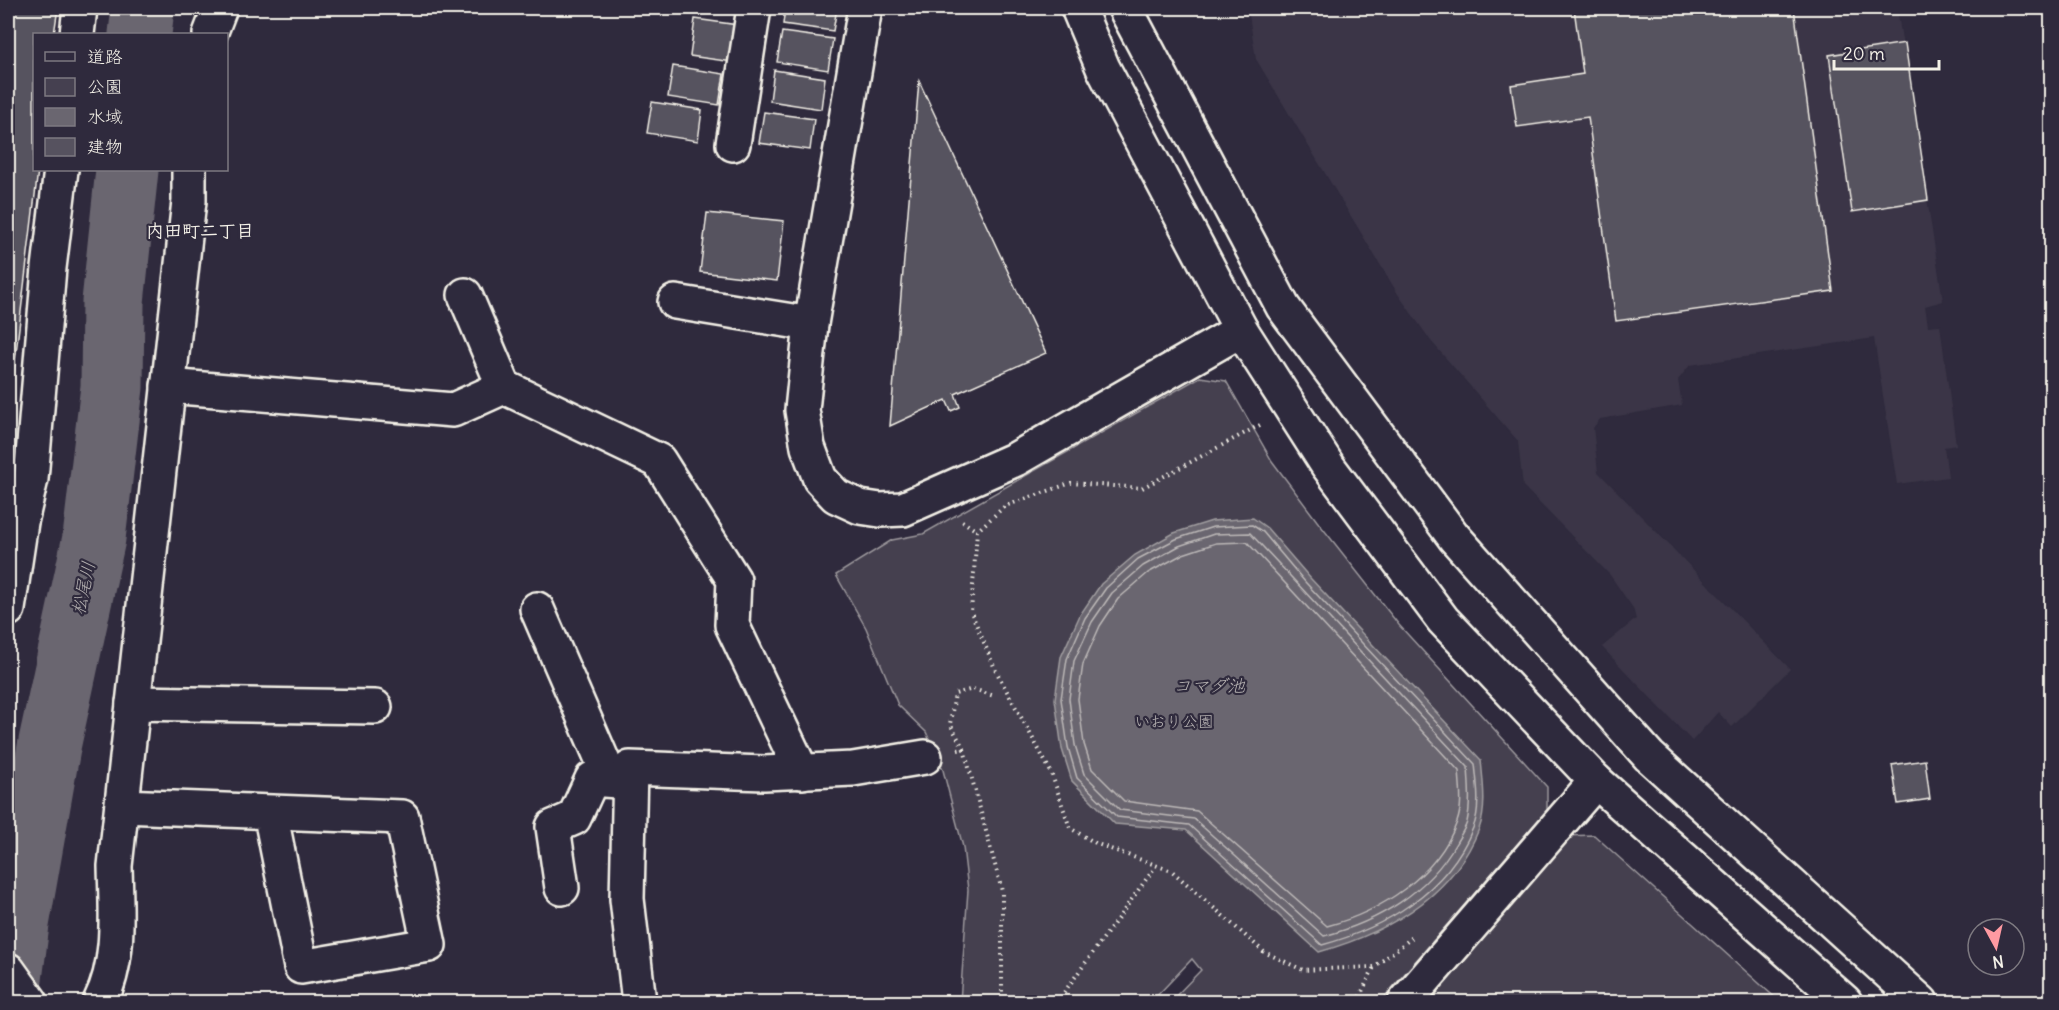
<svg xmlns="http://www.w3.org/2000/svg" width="2059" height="1010" viewBox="0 0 2059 1010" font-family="Delius,'Klee One',sans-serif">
	<rect width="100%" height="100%" fill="#2f2a3d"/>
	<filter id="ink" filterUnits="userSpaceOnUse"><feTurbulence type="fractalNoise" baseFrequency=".0167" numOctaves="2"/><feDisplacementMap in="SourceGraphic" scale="12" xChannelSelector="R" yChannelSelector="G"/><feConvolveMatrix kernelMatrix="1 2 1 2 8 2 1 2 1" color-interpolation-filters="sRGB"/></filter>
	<g filter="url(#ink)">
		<!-- built -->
		<path fill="#3b3647" d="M1248 8H1897L1943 301 1925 306 1928 326 1940 325 1956 445 1944 447 1948 477 1897 484 1874 338 1690 365 1678 380 1682 405 1600 419 1593 428 1598 472 1790 669 1732 727 1718 712 1692 741 1602 647 1636 619 1633 608 1610 575 1523 486 1518 441 1431 341 1398 294 1256 59Z"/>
		<!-- green -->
		<g fill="#454050" stroke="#9c989c" stroke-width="1.5">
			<path d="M1200 377 1226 381 1272 461 1317 521 1399 625 1547 787V810L1380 1002H1170L1201 970 1192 959 1151 1002H960L968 890 963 847 943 770 926 732 898 705 866 628 836 575 892 540 923 534Z"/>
			<path d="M1594 835 1780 1002H1422L1565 836Z"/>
		</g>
		<!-- water -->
		<path fill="#6a6670" stroke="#a19ea0" stroke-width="1.5" d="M1253 518 1267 528 1311 579 1481 760C1483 782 1487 808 1479 829 1452 897 1386 933 1319 952L1186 830 1115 824 1072 781 1062 749 1055 699 1061 657 1080 615 1101 584 1135 555 1174 533 1212 521Z"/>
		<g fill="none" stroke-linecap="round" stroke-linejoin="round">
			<!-- shore -->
			<g stroke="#bdb9b8" stroke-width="1.5">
				<path d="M1252 525 1263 532 1306 583 1475 764C1477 784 1481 808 1473 828 1447 891 1385 928 1322 945L1189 825 1117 817 1077 778 1068 747 1061 699 1067 659 1085 618 1106 588 1138 559 1176 539 1213 527Z"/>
				<path d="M1250 533 1468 767C1469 785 1471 804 1467 822 1465 829 1460 836 1456 843 1428 892 1378 922 1324 936L1194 819 1120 810 1084 774 1075 745 1069 699 1074 661 1092 622 1112 593 1143 566 1179 546 1214 534Z"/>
				<path d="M1247 542 1459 771C1460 787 1463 806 1457 822 1437 876 1380 912 1327 926L1197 811 1124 801 1092 769 1084 744 1078 699 1083 664 1100 626 1118 599 1148 573 1183 554 1216 543Z"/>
			</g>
			<!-- river -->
			<g stroke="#6a6670" stroke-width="63">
				<path d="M140 34 143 8"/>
				<path d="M8 1002 18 924 50 742 94 538 112 387 113 302 127 170"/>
			</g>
		</g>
		<!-- building -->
		<g fill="#56525f" stroke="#f4f1e8" stroke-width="1.5">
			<path d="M8 8H58L54 34H34V170H38L8 419Z"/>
			<path d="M785 8H837L833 31 783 24Z"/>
			<path d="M1574 8H1794L1833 291 1616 321 1588 117 1517 127 1511 85 1583 74Z"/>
			<path d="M695 19 738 25 733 62 690 56Z"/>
			<path d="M782 32 833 39 828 70 777 62Z"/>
			<path d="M1905 43 1928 200 1852 212 1829 55Z"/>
			<path d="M673 66 724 74 719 105 668 97Z"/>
			<path d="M774 70 825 78 821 109 770 101Z"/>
			<path d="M919 81 1046 353 955 394 960 407 951 411 946 400 890 426Z"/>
			<path d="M652 102 702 110 698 141 647 133Z"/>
			<path d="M764 112 814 119 810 150 759 143Z"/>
			<path d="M707 213 784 221 777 281 700 272Z"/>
			<path d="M1925 760 1930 799 1898 804 1892 765Z"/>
		</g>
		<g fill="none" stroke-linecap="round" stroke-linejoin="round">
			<defs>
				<g id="minor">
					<path d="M865 8 811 324 802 410 808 447 820 479 836 496 860 507 880 510 903 509 1016 459 1241 330"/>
					<path d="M1078 8 1103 68 1241 330 1328 466 1443 620 1596 781 1845 1002"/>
					<path d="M1125 8 1283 307 1454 537 1649 756 1921 1002"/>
					<path d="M77 34 80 8"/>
					<path d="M210 34 220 8"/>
					<path d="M733 144 754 8"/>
					<path d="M465 295 504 387 659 461 734 580 732 625 802 772"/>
					<path d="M675 302 811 324"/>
					<path d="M168 386 453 410 504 387"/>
					<path d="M8 609 21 522 31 479 49 268 61 170"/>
					<path d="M537 609 611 780"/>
					<path d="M133 703 375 707"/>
					<path d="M122 806 402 817 429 945 301 967 270 812"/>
					<path d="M562 888 553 827 574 818 592 779 629 782"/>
					<path d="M100 1002C121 961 116 911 115 866L189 201V170"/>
					<path d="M639 1002 627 899 630 768 764 773 853 769 925 757"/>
					<path d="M1405 1002 1596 781"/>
				</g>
				<path id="major" d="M8 970 31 1002"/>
			</defs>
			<!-- minor casing -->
			<use href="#minor" stroke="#f4f1e8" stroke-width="38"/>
			<!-- major casing -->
			<use href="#major" stroke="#f4f1e8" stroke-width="38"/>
			<!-- path -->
			<g stroke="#f4f1e8" stroke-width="4" stroke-dasharray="1.5 4.5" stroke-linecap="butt">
				<path d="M1260 425 1142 488 1071 483 1005 506 977 531 971 612 996 671 1051 772 1070 828 1097 844 1172 871 1264 952 1303 970 1374 967 1414 936"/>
				<path d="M962 521 977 531"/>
				<path d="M964 749 950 724 955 694 973 689 994 696"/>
				<path d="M958 750 964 749 1002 891V1002"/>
				<path d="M1057 1002 1153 870"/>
				<path d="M1357 1002 1374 967"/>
			</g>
			<!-- minor -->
			<use href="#minor" stroke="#2f2a3d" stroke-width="33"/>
			<!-- major -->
			<use href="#major" stroke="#2f2a3d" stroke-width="33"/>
		</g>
	</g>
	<g text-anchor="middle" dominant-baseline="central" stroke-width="4.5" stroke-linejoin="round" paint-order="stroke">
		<!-- park labels -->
		<g font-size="16" fill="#b7b3b3" stroke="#2f2a3d">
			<text x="1174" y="721">いおり公園</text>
		</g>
		<!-- neighbourhood labels -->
		<g font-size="18" font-weight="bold" fill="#f4f1e8" stroke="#2f2a3d">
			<text x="200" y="230">内田町二丁目</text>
		</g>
		<!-- water labels -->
		<g font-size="18" font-style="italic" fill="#b6b2b2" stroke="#2f2a3d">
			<text transform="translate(83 588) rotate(-78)">松尾川</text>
			<text x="1209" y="685">コマダ池</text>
		</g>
	</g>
	<!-- margin -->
	<rect width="2059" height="1010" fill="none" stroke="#2f2a3d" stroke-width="30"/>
	<rect x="15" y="15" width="2029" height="980" fill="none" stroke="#f4f1e8" stroke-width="2" filter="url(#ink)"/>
	<!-- legend -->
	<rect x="33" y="33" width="195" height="138" fill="#2f2a3d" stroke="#7e7a81" stroke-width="1.5"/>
	<rect x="45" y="52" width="30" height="9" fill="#2f2a3d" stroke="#7e7a81" stroke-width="1.5"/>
	<text x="87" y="63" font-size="18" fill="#f4f1e8">道路</text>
	<rect x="45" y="78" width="30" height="18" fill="#454050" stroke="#7e7a81" stroke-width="1.5"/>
	<text x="87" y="93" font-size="18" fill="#f4f1e8">公園</text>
	<rect x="45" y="108" width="30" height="18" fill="#6a6670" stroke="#7e7a81" stroke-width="1.5"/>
	<text x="87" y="123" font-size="18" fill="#f4f1e8">水域</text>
	<rect x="45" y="138" width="30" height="18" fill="#56525f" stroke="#7e7a81" stroke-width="1.5"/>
	<text x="87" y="153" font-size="18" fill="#f4f1e8">建物</text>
	<!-- north arrow -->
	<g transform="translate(1996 947) rotate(172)"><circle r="28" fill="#2f2a3d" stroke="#7e7a81" stroke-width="1.5"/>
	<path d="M0-4.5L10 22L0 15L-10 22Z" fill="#ff9aa2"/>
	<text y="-9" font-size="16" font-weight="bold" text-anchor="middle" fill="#f4f1e8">N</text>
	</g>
	<!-- scale -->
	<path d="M1834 60v9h105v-9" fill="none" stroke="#f4f1e8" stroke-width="3"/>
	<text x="1843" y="60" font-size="18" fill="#f4f1e8" stroke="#2f2a3d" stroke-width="4.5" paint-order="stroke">20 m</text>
</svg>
